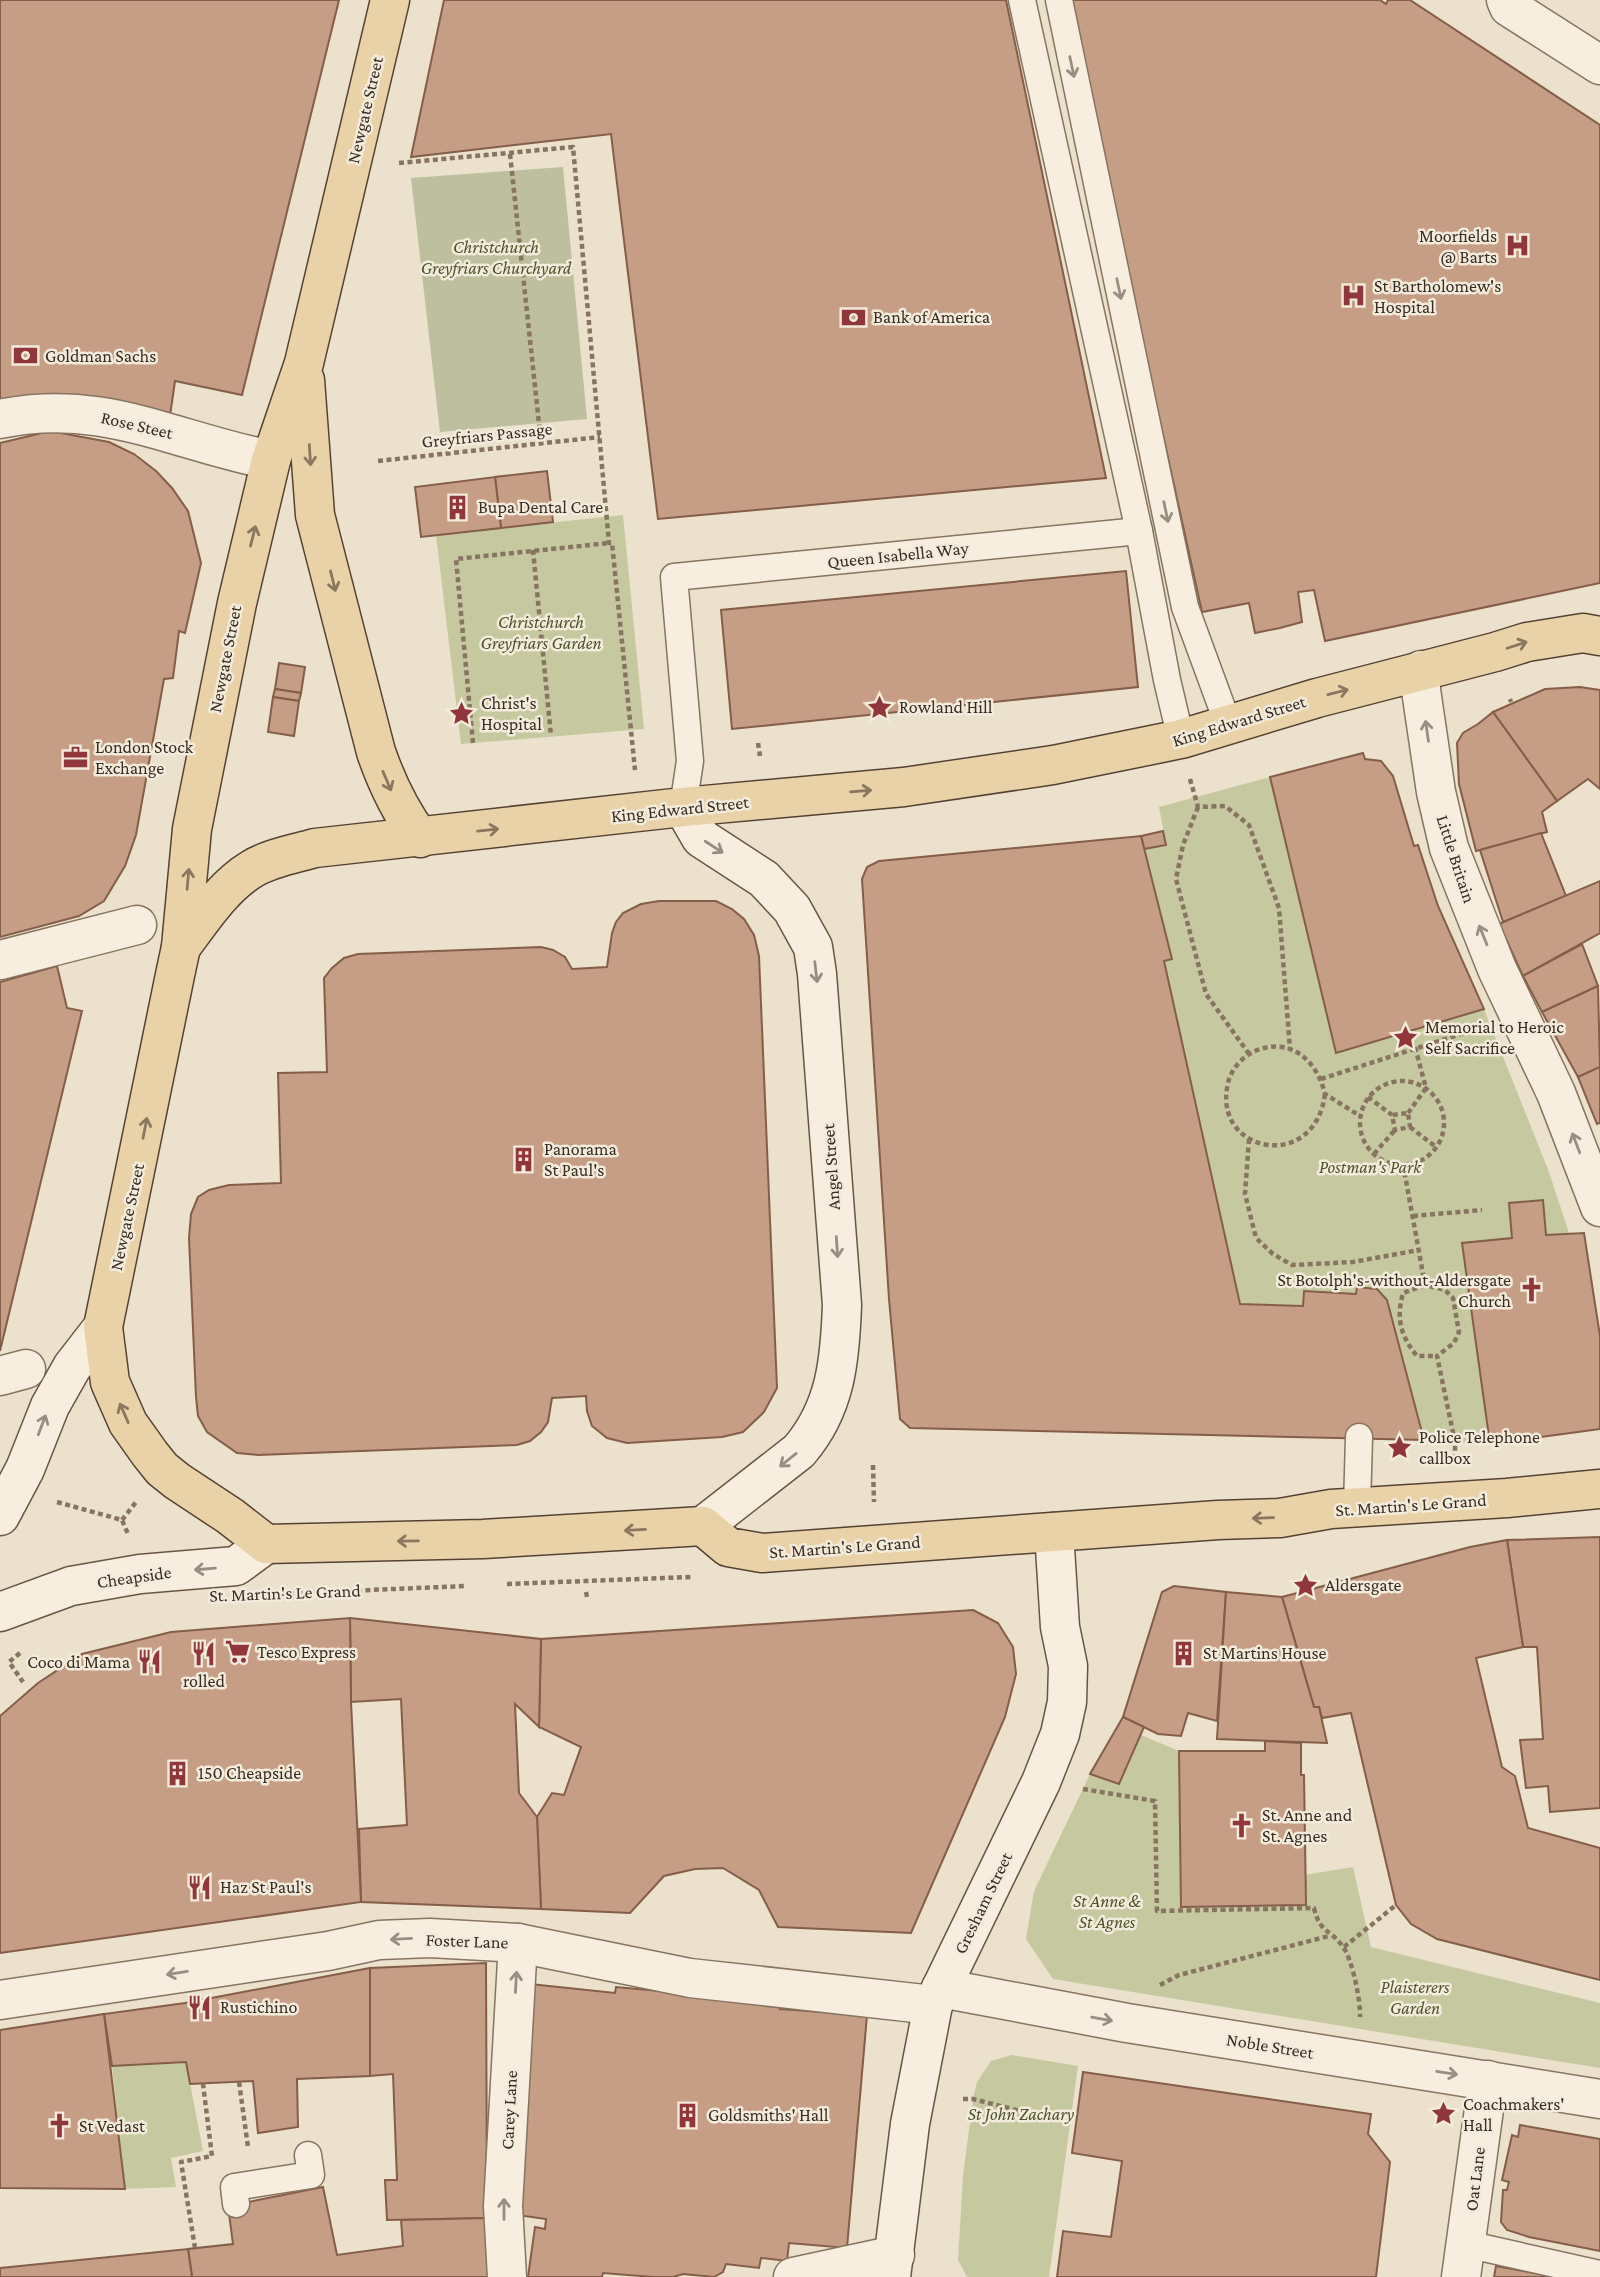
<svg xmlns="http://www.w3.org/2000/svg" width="1600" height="2277" viewBox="0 0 1600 2277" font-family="'Crimson Pro',serif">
	<rect width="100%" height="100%" fill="#ebe1cc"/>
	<!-- green -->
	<g fill="#c6c9a0">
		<path d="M623 515 644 729 461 744 436 535Z"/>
		<path d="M1270 777 1336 1053 1484 1009 1549 1172 1569 1233 1512 1238 1490 1444 1424 1440 1387 1300 1377 1289 1357 1287 1356 1294 1304 1291 1303 1306 1240 1304 1164 961 1172 958 1144 849 1166 844 1159 807Z"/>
		<path d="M1141 1735 1179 1751 1181 1907 1306 1905 1305 1875 1353 1867 1371 1947 1600 2003V2068L1053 1979 1026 1939 1034 1891 1090 1774 1119 1784Z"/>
		<path d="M1012 2055 1078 2066 1049 2277H967L958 2260 963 2176 973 2099 977 2082 991 2061Z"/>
		<path d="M186 2062 203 2151 171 2158 176 2187 125 2189 112 2066Z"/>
	</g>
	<!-- cemetery -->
	<path fill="#bdbf9e" d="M563 167 587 419 440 432 411 178Z"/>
	<!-- building -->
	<g fill="#c69d85" stroke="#845e49" stroke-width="2">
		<path d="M0 0H339L242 395 175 381 170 416 49 396 0 400Z"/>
		<path d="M444 0H1006L1106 478 658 519 611 134 411 157Z"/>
		<path d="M1067 0H1380L1386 4 1388 0H1410L1600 125V583L1325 641 1314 590 1298 592 1302 622 1280 628 1255 633 1249 603 1202 612Z"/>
		<path d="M50 431 109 442 134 454 156 471 172 488 188 511 201 563 185 633 179 631 173 678 164 679 136 835 125 866 104 901 79 916 0 937V443Z"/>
		<path d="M547 471 553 522 501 528 495 477Z"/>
		<path d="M495 477 501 528 421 537 415 487Z"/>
		<path d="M1126 571 1138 687 732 729 721 610Z"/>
		<path d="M279 663 305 667 301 693 275 689Z"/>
		<path d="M1580 687 1600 690V789L1588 779 1557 801 1493 712 1545 689Z"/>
		<path d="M275 689 301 693 299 701 273 697Z"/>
		<path d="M273 697 299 701 294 736 268 732Z"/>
		<path d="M1493 712 1557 801 1542 812 1547 832 1476 851 1459 784 1457 743 1463 733 1478 724Z"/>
		<path d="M1363 753 1365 759 1381 761 1393 776 1414 846 1418 845 1438 906 1484 1009 1336 1053 1270 777Z"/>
		<path d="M1163 831 1166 845 1144 849 1141 836Z"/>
		<path d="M1541 833 1566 896 1503 922 1480 850Z"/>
		<path d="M1141 836 1172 959 1164 961 1240 1304 1303 1306 1304 1291 1356 1294 1357 1287 1377 1289 1387 1300 1424 1440 910 1428 900 1419 889 1299 862 879 867 867 879 861Z"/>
		<path d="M1600 881V933L1523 976 1499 924Z"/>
		<path d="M659 901H716L732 909 744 919 754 935 759 956 777 1388 764 1412 743 1432 722 1437 627 1443 607 1438 592 1426 587 1411 586 1396 552 1398 548 1422 541 1432 530 1441 517 1445 258 1455 237 1453 207 1432 198 1416 196 1397 189 1238 191 1214 198 1197 209 1190 229 1185 281 1183 278 1073 327 1072 324 978 332 968 344 958 358 954 541 947 553 950 565 957 572 969 607 967 612 933 616 922 623 913 641 904Z"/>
		<path d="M1582 944 1598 986 1542 1012 1523 976Z"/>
		<path d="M57 966 67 1008 82 1011 0 1351V982Z"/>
		<path d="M1598 986 1600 1067 1578 1077 1542 1012Z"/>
		<path d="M1600 1067V1123L1597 1124 1578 1077Z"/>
		<path d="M1543 1200 1546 1235 1584 1233 1600 1336V1429L1490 1444 1462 1243 1512 1238 1509 1203Z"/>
		<path d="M1600 1537V1808L1550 1812 1548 1786 1526 1788 1520 1740 1543 1739 1537 1647H1523L1507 1540Z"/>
		<path d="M1507 1540 1523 1647 1476 1658 1502 1767 1515 1776 1528 1828 1600 1848V1980L1437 1939 1411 1924 1396 1905 1351 1713 1322 1718 1319 1707H1314L1282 1597 1470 1547Z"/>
		<path d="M1174 1586 1226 1592 1217 1721 1188 1713 1181 1736 1158 1734 1123 1717 1162 1592Z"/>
		<path d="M1226 1592 1282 1597 1314 1707H1319L1327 1743 1217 1739Z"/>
		<path d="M973 1610 998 1623 1013 1647 1016 1674 1005 1717 911 1933 778 1927 759 1890 723 1868 695 1869 664 1876 630 1913 541 1909 537 1817 552 1793 564 1795 581 1747 539 1727 541 1639Z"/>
		<path d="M350 1618 541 1639 539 1727 515 1704 519 1793 537 1817 541 1909 361 1902 359 1829 407 1825 401 1699 351 1702Z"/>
		<path d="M350 1618 351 1702 361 1902 0 1953V1716L38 1683 82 1654 171 1632Z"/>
		<path d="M1123 1717 1144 1727 1119 1784 1090 1774Z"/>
		<path d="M1265 1741 1301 1743V1775H1304L1306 1905 1181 1907 1179 1751H1265Z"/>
		<path d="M486 1963 487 2218 387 2220 385 2180H397L393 2074 370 2076V1968Z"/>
		<path d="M370 1968V2076L297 2079 298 2127 258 2133 253 2081 190 2084 186 2062 112 2066 104 2014 185 2003Z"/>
		<path d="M530 1984 615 1993 616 1987 781 2002 780 2009 867 2015 847 2248 789 2243 787 2261 761 2258 759 2268 726 2264 723 2272 714 2277 683 2274 673 2277H653L603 2273 602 2277H528L535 2227 545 2229 546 2219 510 2214Z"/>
		<path d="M104 2014 125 2189 0 2188V2030Z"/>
		<path d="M1083 2072 1371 2114 1368 2134 1390 2162 1376 2277H1057L1063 2231 1111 2237 1122 2161 1072 2153Z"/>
		<path d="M1520 2125 1600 2139V2251L1529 2237 1507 2230 1501 2222 1503 2190H1507L1509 2182 1502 2180 1512 2135 1518 2137Z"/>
		<path d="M323 2187 337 2255 403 2246 401 2220 487 2218 494 2277H192L188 2249 233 2244 228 2206Z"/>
		<path d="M188 2249 192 2277H0V2268Z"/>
		<path d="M1496 2266 1557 2277H1494Z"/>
	</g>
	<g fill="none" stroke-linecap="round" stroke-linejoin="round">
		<defs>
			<g id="lane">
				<path d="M1022 0 1139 531 1167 680 1181 739"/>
				<path d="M1059 0 1185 607 1228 724"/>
				<path d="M683 807 690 761 674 577 1139 531"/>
				<path d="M1357 1507 1359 1437"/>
				<path d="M236 2204 234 2187 311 2175 308 2155"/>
				<path d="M1466 2244 1600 2274"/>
			</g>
			<g id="street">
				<path d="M1506 0 1509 7 1600 65"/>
				<path d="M0 419C102 397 176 442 271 460"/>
				<path d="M1421 670V690L1436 792 1449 848 1497 969 1556 1093 1600 1207"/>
				<path d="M0 960 137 925"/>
				<path d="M0 1376 26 1369"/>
				<path d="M941 1988 1127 2023 1600 2099"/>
				<path d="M0 2000 328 1951 379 1940 430 1938 518 1943 690 1978 933 2005"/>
				<path d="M507 2277 503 2206 518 1943"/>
				<path d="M793 2277 895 2255"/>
				<path d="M1461 2277 1488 2080"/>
			</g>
			<g id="secondary">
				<path d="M683 807 701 838 764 879 792 909 813 947 817 974 842 1305C840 1360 836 1408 799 1451L703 1526"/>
				<path d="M0 1516 25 1469 50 1406 72 1367 103 1327"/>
				<path d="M0 1612 71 1586 140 1574 236 1566 266 1544"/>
				<path d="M891 2277 910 2124 933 2005 1041 1782 1060 1734 1067 1702 1068 1666 1060 1627 1054 1532"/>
			</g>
			<g id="primary">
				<path d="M390 0 304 363 271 460 237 603 192 829 181 947 175 975 103 1327 110 1382 128 1423 150 1454 162 1469 177 1481 230 1516 266 1544 483 1539 703 1526 728 1547 762 1553 1218 1520 1280 1518 1331 1509 1507 1498 1600 1489"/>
				<path d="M305 380 315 515 376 752C387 784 400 811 420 838"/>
				<path d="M181 947C201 921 222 887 252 869 270 858 294 854 315 848L683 807 904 787 1053 765 1181 739 1317 698 1495 652 1527 642 1583 633 1600 636"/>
			</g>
		</defs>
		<!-- lane casing -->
		<use href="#lane" stroke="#877461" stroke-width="29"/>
		<!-- street casing -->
		<use href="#street" stroke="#877461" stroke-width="41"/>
		<!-- secondary casing -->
		<use href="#secondary" stroke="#695544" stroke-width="41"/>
		<!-- primary casing -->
		<use href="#primary" stroke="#564234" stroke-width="41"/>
		<!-- path -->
		<g stroke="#877461" stroke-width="4.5" stroke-dasharray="5 3.5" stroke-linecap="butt">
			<path d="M510 154 541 442"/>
			<path d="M399 163 573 147 609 543H612L635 770"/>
			<path d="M378 461 600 437"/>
			<path d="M533 550 551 736"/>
			<path d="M1510 699 1511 702"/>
			<path d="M473 743 456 559 609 543"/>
			<path d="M758 743 760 756"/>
			<path d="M1190 779 1198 807 1225 806 1249 825 1279 908 1290 1049"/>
			<path d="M1198 807 1183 845 1176 879 1206 994 1249 1054"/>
			<path d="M1321 1079 1467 1032"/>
			<circle cx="1402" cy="1123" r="42"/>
			<path d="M1325 1094C1315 1172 1216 1154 1227 1088 1229 1072 1240 1058 1255 1051 1291 1036 1317 1061 1325 1094L1360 1116"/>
			<path d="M1368 1097 1392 1115 1395 1130 1410 1127 1408 1113 1392 1115"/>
			<path d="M1408 1113 1426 1088 1415 1047"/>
			<path d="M1410 1127 1436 1147"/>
			<path d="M1249 1139 1245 1194 1256 1238 1273 1254 1292 1265 1353 1262 1419 1250"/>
			<path d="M1374 1154 1395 1130"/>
			<path d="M1403 1164 1425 1285 1445 1290 1453 1298 1459 1332 1454 1343 1437 1356 1455 1442V1456"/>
			<path d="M1413 1216 1482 1210"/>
			<path d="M1425 1285 1403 1293C1396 1318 1400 1335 1417 1356H1437"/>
			<path d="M873 1465 874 1502"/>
			<path d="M57 1502 122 1520 128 1534"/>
			<path d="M122 1520 136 1502"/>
			<path d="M507 1584 691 1577"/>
			<path d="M586 1592 587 1597"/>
			<path d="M272 1594 466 1586"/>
			<path d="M20 1653 9 1662 23 1682"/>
			<path d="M1083 1789 1155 1801 1157 1911 1314 1908C1320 1934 1331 1929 1343 1947 1352 1958 1361 2002 1360 2017"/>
			<path d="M1344 1947 1396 1905"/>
			<path d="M1160 1985 1179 1975 1329 1936"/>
			<path d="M239 2082 248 2147"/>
			<path d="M963 2099H973L1036 2115"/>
			<path d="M195 2248 181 2162 212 2156 203 2084"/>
		</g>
		<!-- lane -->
		<use href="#lane" stroke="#f7eedf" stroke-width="26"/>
		<!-- street -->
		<use href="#street" stroke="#f7eedf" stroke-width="38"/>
		<!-- secondary -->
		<use href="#secondary" stroke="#f7eedf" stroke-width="38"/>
		<!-- primary -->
		<use href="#primary" stroke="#ead2a8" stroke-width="38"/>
	</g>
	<!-- one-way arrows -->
	<defs><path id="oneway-shaft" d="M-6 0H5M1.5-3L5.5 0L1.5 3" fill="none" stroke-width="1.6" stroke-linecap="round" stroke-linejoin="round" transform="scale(1.75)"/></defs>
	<g stroke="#988e81">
		<use href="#oneway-shaft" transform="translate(1072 67) rotate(78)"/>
		<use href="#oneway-shaft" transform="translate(1119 289) rotate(78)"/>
		<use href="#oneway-shaft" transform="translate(1166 512) rotate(78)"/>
		<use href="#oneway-shaft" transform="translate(1427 731) rotate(-98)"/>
		<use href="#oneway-shaft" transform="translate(714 847) rotate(33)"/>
		<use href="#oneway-shaft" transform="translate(1483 935) rotate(-112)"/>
		<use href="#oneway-shaft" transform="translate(816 972) rotate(83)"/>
		<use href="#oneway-shaft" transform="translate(1576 1143) rotate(-111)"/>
		<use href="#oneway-shaft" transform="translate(837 1247) rotate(86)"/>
		<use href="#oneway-shaft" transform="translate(42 1425) rotate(-69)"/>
		<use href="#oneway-shaft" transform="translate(788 1460) rotate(141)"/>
		<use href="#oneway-shaft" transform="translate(205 1569) rotate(175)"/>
		<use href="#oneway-shaft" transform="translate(401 1939) rotate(177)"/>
		<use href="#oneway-shaft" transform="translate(177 1973) rotate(171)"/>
		<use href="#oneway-shaft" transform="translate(516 1982) rotate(-87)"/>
		<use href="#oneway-shaft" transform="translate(1102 2019) rotate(10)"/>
		<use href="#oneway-shaft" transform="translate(1447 2073) rotate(9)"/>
		<use href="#oneway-shaft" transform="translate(504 2209) rotate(-90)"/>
	</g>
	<g stroke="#89775f">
		<use href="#oneway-shaft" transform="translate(310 455) rotate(86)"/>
		<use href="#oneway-shaft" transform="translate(253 536) rotate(-76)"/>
		<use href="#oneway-shaft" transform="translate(333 581) rotate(76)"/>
		<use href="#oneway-shaft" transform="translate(1517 645) rotate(-18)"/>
		<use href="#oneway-shaft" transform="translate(1338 692) rotate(-14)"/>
		<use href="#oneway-shaft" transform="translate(387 781) rotate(67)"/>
		<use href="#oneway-shaft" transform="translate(861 791) rotate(-5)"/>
		<use href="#oneway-shaft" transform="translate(488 830) rotate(-6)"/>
		<use href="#oneway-shaft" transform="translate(188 879) rotate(-85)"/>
		<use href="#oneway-shaft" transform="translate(145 1128) rotate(-79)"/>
		<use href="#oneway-shaft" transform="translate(124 1413) rotate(-114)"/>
		<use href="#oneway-shaft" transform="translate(1263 1518) rotate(178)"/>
		<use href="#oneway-shaft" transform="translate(635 1530) rotate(177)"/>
		<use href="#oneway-shaft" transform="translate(408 1541) rotate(179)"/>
	</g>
	<!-- icons -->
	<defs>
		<symbol id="hospital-bare" viewBox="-9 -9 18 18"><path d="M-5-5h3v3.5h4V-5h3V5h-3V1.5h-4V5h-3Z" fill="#91363b" stroke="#f3ebdb" stroke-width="2.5" paint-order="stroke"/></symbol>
		<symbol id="bank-bare" viewBox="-9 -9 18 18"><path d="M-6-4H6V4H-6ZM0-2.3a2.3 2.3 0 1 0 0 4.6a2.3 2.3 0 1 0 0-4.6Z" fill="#91363b" stroke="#f3ebdb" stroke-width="2.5" paint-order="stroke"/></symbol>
		<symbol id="building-bare" viewBox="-9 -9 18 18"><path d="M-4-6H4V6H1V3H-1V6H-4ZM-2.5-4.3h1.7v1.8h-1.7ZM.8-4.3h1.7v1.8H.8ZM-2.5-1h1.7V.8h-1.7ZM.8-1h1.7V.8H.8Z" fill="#91363b" stroke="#f3ebdb" stroke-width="2.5" paint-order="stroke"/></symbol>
		<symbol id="sight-bare" viewBox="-9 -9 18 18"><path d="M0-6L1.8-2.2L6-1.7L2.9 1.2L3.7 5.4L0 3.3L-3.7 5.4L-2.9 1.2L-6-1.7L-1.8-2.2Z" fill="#91363b" stroke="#f3ebdb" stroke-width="2.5" paint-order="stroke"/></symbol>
		<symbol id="office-bare" viewBox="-9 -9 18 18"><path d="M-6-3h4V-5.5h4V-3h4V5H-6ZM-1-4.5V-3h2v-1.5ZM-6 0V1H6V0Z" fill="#91363b" stroke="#f3ebdb" stroke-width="2.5" paint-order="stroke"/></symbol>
		<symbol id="church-bare" viewBox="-9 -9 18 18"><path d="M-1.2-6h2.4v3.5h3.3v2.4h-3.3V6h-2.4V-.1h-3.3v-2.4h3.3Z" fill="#91363b" stroke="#f3ebdb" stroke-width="2.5" paint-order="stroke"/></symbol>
		<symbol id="supermarket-bare" viewBox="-9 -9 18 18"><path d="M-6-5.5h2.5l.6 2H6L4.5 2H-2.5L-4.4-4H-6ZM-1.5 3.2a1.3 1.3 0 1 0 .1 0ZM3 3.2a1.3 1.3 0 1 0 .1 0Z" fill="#91363b" stroke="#f3ebdb" stroke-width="2.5" paint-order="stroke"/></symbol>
		<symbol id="restaurant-bare" viewBox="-9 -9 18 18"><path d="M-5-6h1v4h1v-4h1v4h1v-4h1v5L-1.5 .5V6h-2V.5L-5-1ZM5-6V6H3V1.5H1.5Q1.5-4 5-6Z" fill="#91363b" stroke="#f3ebdb" stroke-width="2.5" paint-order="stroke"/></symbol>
	</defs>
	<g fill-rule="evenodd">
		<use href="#hospital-bare" x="1500" y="228" width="35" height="35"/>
		<use href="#hospital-bare" x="1336" y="278" width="35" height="35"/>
		<use href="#bank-bare" x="836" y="300" width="35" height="35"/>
		<use href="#bank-bare" x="8" y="338" width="35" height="35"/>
		<use href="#building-bare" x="440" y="490" width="35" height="35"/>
		<use href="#sight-bare" x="862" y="690" width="35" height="35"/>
		<use href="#sight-bare" x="444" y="696" width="35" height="35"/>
		<use href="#office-bare" x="58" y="740" width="35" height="35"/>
		<use href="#sight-bare" x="1388" y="1020" width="35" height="35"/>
		<use href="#building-bare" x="506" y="1142" width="35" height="35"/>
		<use href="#church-bare" x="1514" y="1272" width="35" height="35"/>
		<use href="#sight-bare" x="1382" y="1430" width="35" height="35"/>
		<use href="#sight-bare" x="1288" y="1568" width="35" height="35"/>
		<use href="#supermarket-bare" x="220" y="1634" width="35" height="35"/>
		<use href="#building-bare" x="1166" y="1636" width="35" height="35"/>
		<use href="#restaurant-bare" x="186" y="1636" width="35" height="35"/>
		<use href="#restaurant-bare" x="132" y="1644" width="35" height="35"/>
		<use href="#building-bare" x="160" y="1756" width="35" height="35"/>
		<use href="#church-bare" x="1224" y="1808" width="35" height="35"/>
		<use href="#restaurant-bare" x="182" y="1870" width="35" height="35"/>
		<use href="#restaurant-bare" x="182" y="1990" width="35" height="35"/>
		<use href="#sight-bare" x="1426" y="2096" width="35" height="35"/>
		<use href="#building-bare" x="670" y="2098" width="35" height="35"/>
		<use href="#church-bare" x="42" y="2108" width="35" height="35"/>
	</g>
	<g text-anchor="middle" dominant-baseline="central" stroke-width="5" stroke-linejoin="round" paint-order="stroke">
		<!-- street labels -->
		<g font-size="18" fill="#392d23" stroke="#f3ebdb">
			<text transform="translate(365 110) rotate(-77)">Newgate Street</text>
			<text transform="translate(137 425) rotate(13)">Rose Steet</text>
			<text transform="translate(487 435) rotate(-6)">Greyfriars Passage</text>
			<text transform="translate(898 555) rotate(-6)">Queen Isabella Way</text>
			<text transform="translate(225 659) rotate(-79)">Newgate Street</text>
			<text transform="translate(1239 721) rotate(-17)">King Edward Street</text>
			<text transform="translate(680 809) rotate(-6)">King Edward Street</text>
			<text transform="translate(1456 859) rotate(72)">Little Britain</text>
			<text transform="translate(831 1167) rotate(-94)">Angel Street</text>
			<text transform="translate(127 1217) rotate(-78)">Newgate Street</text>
			<text transform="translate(1411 1505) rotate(-4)">St. Martin's Le Grand</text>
			<text transform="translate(845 1547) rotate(-4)">St. Martin's Le Grand</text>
			<text transform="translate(134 1577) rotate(-8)">Cheapside</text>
			<text transform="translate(285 1593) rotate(-2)">St. Martin's Le Grand</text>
			<text transform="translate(983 1903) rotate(-64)">Gresham Street</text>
			<text transform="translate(467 1941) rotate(2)">Foster Lane</text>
			<text transform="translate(1270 2046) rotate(9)">Noble Street</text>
			<text transform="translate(509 2110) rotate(-87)">Carey Lane</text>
			<text transform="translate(1475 2179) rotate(-83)">Oat Lane</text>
		</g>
		<!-- poi labels -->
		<g font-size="18" fill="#392d23" stroke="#f3ebdb" text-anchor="start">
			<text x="1497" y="236" text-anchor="end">Moorfields<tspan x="1497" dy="21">@ Barts</tspan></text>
			<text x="1374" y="286">St Bartholomew's<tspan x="1374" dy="21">Hospital</tspan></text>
			<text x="873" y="317">Bank of America</text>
			<text x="45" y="356">Goldman Sachs</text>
			<text x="478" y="507">Bupa Dental Care</text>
			<text x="481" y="703">Christ's<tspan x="481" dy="21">Hospital</tspan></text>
			<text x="899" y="707">Rowland Hill</text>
			<text x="95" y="747">London Stock<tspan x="95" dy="21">Exchange</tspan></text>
			<text x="1425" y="1027">Memorial to Heroic<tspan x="1425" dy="21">Self Sacrifice</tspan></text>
			<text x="544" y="1149">Panorama<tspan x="544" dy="21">St Paul's</tspan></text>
			<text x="1511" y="1280" text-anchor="end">St Botolph's-without-Aldersgate<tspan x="1511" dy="21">Church</tspan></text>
			<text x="1419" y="1437">Police Telephone<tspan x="1419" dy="21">callbox</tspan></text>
			<text x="1325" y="1585">Aldersgate</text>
			<text x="257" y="1652">Tesco Express</text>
			<text x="1203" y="1653">St Martins House</text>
			<text x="130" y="1662" text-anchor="end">Coco di Mama</text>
			<text x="204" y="1681" text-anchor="middle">rolled</text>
			<text x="198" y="1773">150 Cheapside</text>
			<text x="1262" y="1815">St. Anne and<tspan x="1262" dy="21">St. Agnes</tspan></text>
			<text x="220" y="1887">Haz St Paul's</text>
			<text x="220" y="2007">Rustichino</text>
			<text x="1463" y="2104">Coachmakers'<tspan x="1463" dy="21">Hall</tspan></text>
			<text x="708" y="2115">Goldsmiths' Hall</text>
			<text x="79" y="2126">St Vedast</text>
		</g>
		<!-- park labels -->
		<g font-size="18" font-style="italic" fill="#4c542b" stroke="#f3ebdb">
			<text x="496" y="247">Christchurch<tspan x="496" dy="21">Greyfriars Churchyard</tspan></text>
			<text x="541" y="622">Christchurch<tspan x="541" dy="21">Greyfriars Garden</tspan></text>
			<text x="1370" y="1167">Postman's Park</text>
			<text x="1107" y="1901">St Anne &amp;<tspan x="1107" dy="21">St Agnes</tspan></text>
			<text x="1415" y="1987">Plaisterers<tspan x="1415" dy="21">Garden</tspan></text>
			<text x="1021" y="2114">St John Zachary</text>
		</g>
	</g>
</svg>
